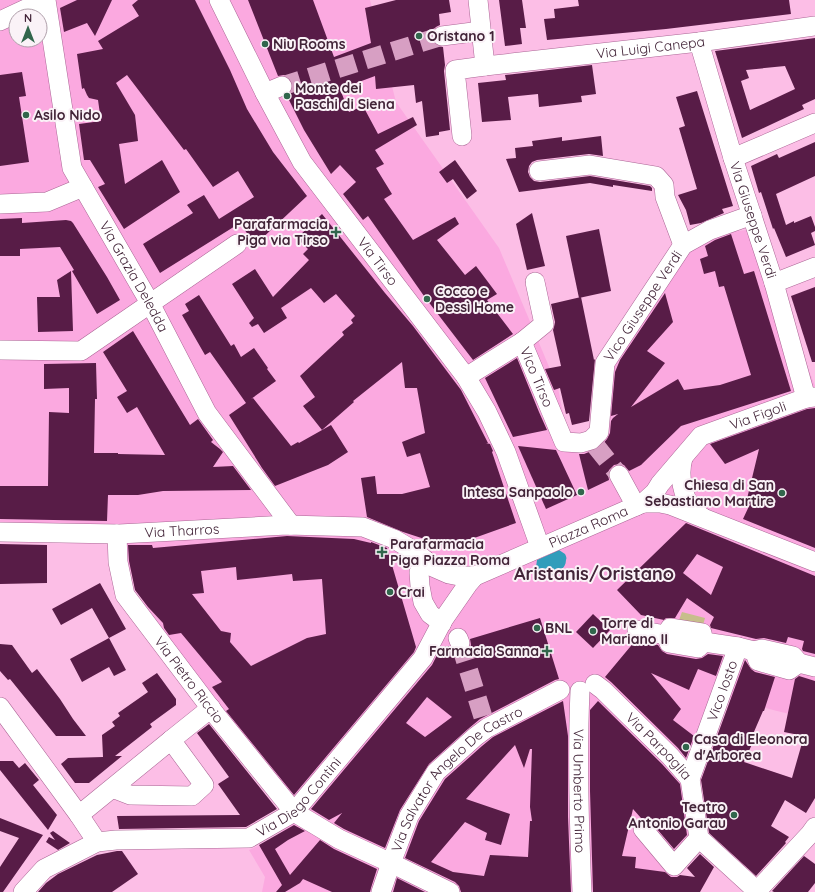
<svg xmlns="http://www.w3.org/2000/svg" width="815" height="892" viewBox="0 0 815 892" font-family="Quicksand,sans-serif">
	<rect width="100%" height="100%" fill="#fcbee6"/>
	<!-- built -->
	<path fill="#fba9e0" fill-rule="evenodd" d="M0 0H370L396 102 499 248 558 388 563 413 572 442 593 427 621 321 652 277 716 234 754 229 815 386V720L777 711 722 696 697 761 691 835 678 866 676 892H262L265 877 249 850 276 838 301 810 161 642 113 530 0 529ZM16 16H40V40H16Z"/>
	<!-- green -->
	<path fill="#c7be8b" d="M682 612 705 618 702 629 678 623Z"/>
	<!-- water -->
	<path fill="#319dbb" d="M559 550 565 554C566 556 567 558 566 560 566 572 548 580 539 572 538 571 536 568 536 567L537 560Z"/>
	<!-- building -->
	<g fill="#581c47" fill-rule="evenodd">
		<path d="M77 0H112L95 36 87 23 64 32 60 8Z"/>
		<path d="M138 0H195L230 70 247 109 273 152 307 196 255 245 240 223 160 273 143 244 193 213 187 205 204 195 219 219 254 197 238 171 213 187 186 149 184 150 127 75 116 83 135 115 138 141 119 144 125 184 162 160 180 192 124 229 98 187 105 184 90 160H84L79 124 101 121 98 100 89 98 87 95 84 88 82 89 77 54 103 49 98 41 139 16 132 5Z"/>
		<path d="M248 0H313L334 57 371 43 365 8 396 0H449L451 12 439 14 440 25 436 27 432 31 431 37 434 43 438 46 443 47 445 65 444 71 450 130 439 132V135L426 137 422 101 416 103 414 85 376 89 375 76 340 89 349 112 363 106 378 134 413 117 417 125 375 150 384 164 376 168 392 194 384 199 413 240 455 217 459 224 437 240 465 275 476 266 497 294 487 300 513 334 473 360 424 296 368 216 363 220 343 194 356 182 340 165 331 174 304 130 287 96 291 92 293 88 292 81 288 77 284 75 278 76Z"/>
		<path d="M499 0H522L526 28H520L522 44 505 46Z"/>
		<path d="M578 0H789L791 14 666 29 547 40 544 19 555 18 554 9 579 6Z"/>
		<path d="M815 38V99L802 105 804 109 742 138 715 51ZM785 66 795 89 750 110 741 81 749 78 746 70Z"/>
		<path d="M592 65 596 94 581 96 582 102 539 107 538 94 508 97 511 120 482 122 478 83 506 80 505 75Z"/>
		<path d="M22 72 26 96 19 97 29 162 0 166V75Z"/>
		<path d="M697 91 733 206 722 209 724 213 701 223 690 225 686 210 678 195 697 189 679 128 685 126 676 97Z"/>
		<path d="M601 136 603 156 589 154 537 160 532 162 529 166 528 172 530 177 534 181 540 182 590 176 650 186 652 188V191L613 185V187L590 183 519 192 506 159 516 158 515 148 533 146 532 141 562 137V141Z"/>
		<path d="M815 142V176L776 194 786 225 794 221V223L811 216 815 227V231L811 233 815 245 786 257 774 228 773 229 761 192 759 193 751 166 777 154 779 158Z"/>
		<path d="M455 160 477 191 467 199 453 179 447 183 439 172Z"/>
		<path d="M532 213 545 266 527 270 516 224Z"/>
		<path d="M322 214 385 293 413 326 461 390 488 443H486L490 444 493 451 492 452 516 523 449 547 403 532 367 517 361 478 375 476 377 494H402L430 487 420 453 407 457 402 442 425 433 417 388H405L402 362 353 401 354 402 322 430 303 406 315 397 300 376 344 335 342 332 353 323 351 320 355 316 336 294 324 303 311 288 281 308 287 318 264 333 258 324 252 327 249 323 254 318 232 284 255 269 273 297 309 260 303 254 308 249 297 238Z"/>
		<path d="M22 218V223L66 220 71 221 73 223 107 277 120 300 97 314 72 271 74 270 60 247 20 249V256H0V219Z"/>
		<path d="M599 229 611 291 579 298 566 236Z"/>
		<path d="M731 234 744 274 754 271 791 391 681 426 641 465 629 471 624 465 620 464 614 465 609 470 608 474 609 480 588 490 579 454H584L599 448 607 439 610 433 611 421 613 418 618 414 611 416 615 372 620 360 665 293 673 322 647 351 665 363 631 407 678 379 684 390 720 385 751 375 724 286 719 287 715 271 704 274 700 259 708 256 705 246 715 240Z"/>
		<path d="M71 271 73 331 38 332 37 297H60L57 280Z"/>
		<path d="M815 287V362H812L791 296Z"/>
		<path d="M199 295 231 346 234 344 241 357 254 348 268 368 267 369 276 381 251 399 253 398 291 446 298 442 299 443 331 425 348 452 328 465 275 486 262 468 229 415 246 403 210 352 205 355 182 315 189 311 185 304Z"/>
		<path d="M581 297 594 360 595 359 589 421 572 425 569 413 566 414 560 388 554 390 545 369 561 366 553 330 554 327 555 322 551 304Z"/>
		<path d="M133 331 190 425 198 419 213 440 211 442 220 449 223 452 213 467 233 466 251 490 163 491 138 495H108L107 521 0 519V486H48L49 412 69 413V388L44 389V364L96 363 97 399H95L94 453H118V454L165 455 137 407 127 413 117 397 127 391 103 352Z"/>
		<path d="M517 358 539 412 547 430 513 437 485 378Z"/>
		<path d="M815 408V548L743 519 750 504 746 503 759 449 725 464 710 444 807 409Z"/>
		<path d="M518 446 556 450 577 495 546 509Z"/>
		<path d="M686 523 815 576V654L803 651 802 649 804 641 788 637 786 643 764 638 756 639 711 628 710 625 714 617 687 598 675 618H666L664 620 641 615 617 590ZM697 554 723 567 711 595 683 573Z"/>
		<path d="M287 536 354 539 371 543V542L387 548 416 647 414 652 294 795 226 711 229 709 212 687 222 682 181 633 169 635 164 628 163 623 148 607 135 590 129 561 128 545H152L153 548ZM236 567 237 580 292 574 293 581 322 579 326 634 307 638 251 666 230 642 231 633 221 631 192 594 204 593 201 571Z"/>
		<path d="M0 544 47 545V583L0 584Z"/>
		<path d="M100 583 126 629 109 638 92 608 61 625 52 609Z"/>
		<path d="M593 614 610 630 593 648 576 632Z"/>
		<path d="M540 618 559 679 555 680 480 719 468 729 429 764 400 810 385 848 344 829 334 823 342 813 329 820 311 809 432 665 438 653 444 649V647L449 646 454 652 458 654 464 653 469 649 471 645 470 639ZM427 697 452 717 425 737 406 723Z"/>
		<path d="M109 638 126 670 114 676 109 667 82 682 70 659Z"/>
		<path d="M635 641 658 645 662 651 667 654 696 659 702 658 708 654 723 656 716 676 698 669 689 690 651 673 681 709 673 720 694 736 686 758 678 748 611 682 605 677Z"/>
		<path d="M0 644 12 645 32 673 37 669 60 699 73 719 86 736H56L10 679 8 680 0 671Z"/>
		<path d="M745 660 751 669 755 672 775 677 764 711H763L750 741 753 742 744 762 792 778 804 736 784 732 795 679 799 676 815 681V798L806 813 785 800 771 826 789 837 785 842 786 843 756 876 709 833 701 780Z"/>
		<path d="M157 673 176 699V705L150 724 152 727 115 756H122L89 783H75L61 764 68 758 103 757 102 735 115 726 112 722 120 716 118 713 148 692 142 683Z"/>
		<path d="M563 701 568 736V817L571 892H461L459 886 455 882 405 858 419 821 445 779 482 746 493 737ZM515 745 524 768 530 749H532L530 807 532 821H530L528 857 490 855 484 876 453 872 431 862 465 822 487 833 485 840 501 845 510 814 466 799Z"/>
		<path d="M598 701 662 764 680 784 687 835 674 849 651 822 646 819 641 818 633 809 622 856 636 857 635 868 665 872 671 877H677L680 875 695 877 687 868 700 854 714 867 700 892H593L590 791V710Z"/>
		<path d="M209 724 277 809 246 827 119 829 117 816 240 815 218 784 229 777 197 733Z"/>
		<path d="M0 761H13L19 768 25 763 39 780 33 785 57 815 48 830 0 770Z"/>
		<path d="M0 818 43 835 3 892H0V867L19 838 0 831Z"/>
		<path d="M294 825 305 831 288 840 275 849 290 875 320 840 334 849 377 869 371 888 370 892H332L303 879 300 883 285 892H276L282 885 259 845Z"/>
		<path d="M53 831 70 843 58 850 46 842 49 837 55 840 50 833Z"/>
		<path d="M117 851H122L138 874 112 892H38L46 883 58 874 97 855Z"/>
		<path d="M804 856 815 864V883L808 892H774L772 891Z"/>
		<path d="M397 878 425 892H393Z"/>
	</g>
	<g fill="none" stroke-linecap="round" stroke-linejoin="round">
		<!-- minor-tunnel -->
		<g stroke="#d79fc3" stroke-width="19" stroke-dasharray="19 10" stroke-linecap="butt">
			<path d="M282 86 442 36"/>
			<path d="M595 445 619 475"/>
			<path d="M460 643 484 720"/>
		</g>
		<defs>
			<g id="minor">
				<path id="s1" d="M46 0 72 168 150 303 207 413 291 525"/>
				<path id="s2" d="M219 0 265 93 302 162 466 377 487 412 506 452 540 547"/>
				<path id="s3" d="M478 0 485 66 699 42 815 26"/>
				<path d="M0 21 45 0"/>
				<path d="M442 36 481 31"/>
				<path id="s4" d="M699 42 733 158 774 283 806 398"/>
				<path d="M265 93 282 86"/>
				<path d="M462 136 455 70 485 66"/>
				<path d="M733 158 815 123"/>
				<path d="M539 171 590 165 656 176 664 185 665 197 683 245"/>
				<path d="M0 204 47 202 83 187"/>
				<path d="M774 283 815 267"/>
				<path d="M522 342 544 324 535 282"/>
				<path d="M0 350 81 351 237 244"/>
				<path id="s5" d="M466 377 522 342 564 442 581 443 591 440 599 432 605 363 683 245 710 230 752 215"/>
				<path d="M683 458C679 472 681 485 686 498 688 501 688 504 690 507 693 511 698 514 702 517"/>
				<path d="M619 475 636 506"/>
				<path d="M643 503H660L670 505 815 562"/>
				<path id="s6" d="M0 532 119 534 287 525 363 527 394 539 416 552 433 567 449 574 459 576H475L643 503 655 492 660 484 701 436 806 398 815 397"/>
				<path id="s7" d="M117 534 118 562 125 595 215 714 294 812 339 839 391 863 450 892"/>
				<path d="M426 561 419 572 420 586 423 602 430 614 442 623"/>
				<path d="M637 630 666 635 670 628 702 633 704 642 738 647 754 651 758 661 789 670 799 663 815 667"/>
				<path d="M666 635 669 643 698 648 704 642"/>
				<path d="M458 638 460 643"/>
				<path d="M754 651 762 649 793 656 799 663"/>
				<path id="s8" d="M595 684 603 690 670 756 690 779 699 838 758 892"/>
				<path id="s9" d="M580 691C577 758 579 825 582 892"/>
				<path d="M0 707 79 815 97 842"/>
				<path d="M171 740 211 708"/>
				<path id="s10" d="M690 779 738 647"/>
				<path d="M79 815 171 740 204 785 192 796 130 795 112 788"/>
				<path d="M643 829 674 866 699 838"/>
				<path id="s11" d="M23 892 44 869 97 842 116 840 249 838 294 812 423 658 443 620 468 584 475 576"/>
				<path id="s12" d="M381 892 391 863 409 816 436 772 475 737 487 728 560 690"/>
				<path d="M756 892 810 834 815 827"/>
			</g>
		</defs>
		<!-- minor casing -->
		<use href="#minor" stroke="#ab6595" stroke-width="20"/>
		<!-- minor -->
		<use href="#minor" stroke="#fff" stroke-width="19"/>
	</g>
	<!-- markers -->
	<g fill="#31664c" stroke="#faf2f7" stroke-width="1.5">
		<circle cx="419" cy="36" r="4"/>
		<circle cx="265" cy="44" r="4"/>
		<circle cx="287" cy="96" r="4"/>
		<circle cx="26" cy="115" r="4"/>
		<path d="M334 226h4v4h4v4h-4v4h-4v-4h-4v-4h4z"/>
		<circle cx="427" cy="299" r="4"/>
		<circle cx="581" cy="492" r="4"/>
		<circle cx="782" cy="493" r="4"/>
		<path d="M380 546h4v4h4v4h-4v4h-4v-4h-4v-4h4z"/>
		<circle cx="390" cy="592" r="4"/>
		<circle cx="537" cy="628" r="4"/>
		<circle cx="593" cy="631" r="4"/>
		<path d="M545 645h4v4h4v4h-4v4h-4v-4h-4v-4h4z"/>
		<circle cx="686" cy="747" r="4"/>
		<circle cx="734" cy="815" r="4"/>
	</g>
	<g text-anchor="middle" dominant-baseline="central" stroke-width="4" stroke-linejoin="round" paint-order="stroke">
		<!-- poi labels -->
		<g font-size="14" font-weight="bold" fill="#422438" stroke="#faf2f7" text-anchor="start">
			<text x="427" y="36">Oristano 1</text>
			<text x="273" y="44">Niu Rooms</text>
			<text x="295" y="88">Monte dei<tspan x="295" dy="16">Paschi di Siena</tspan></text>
			<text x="34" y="115">Asilo Nido</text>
			<text x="328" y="224" text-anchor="end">Parafarmacia<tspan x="328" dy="16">Piga via Tirso</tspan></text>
			<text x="435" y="291">Cocco e<tspan x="435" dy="16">Dessì Home</tspan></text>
			<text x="774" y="485" text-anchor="end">Chiesa di San<tspan x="774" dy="16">Sebastiano Martire</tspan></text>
			<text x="573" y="492" text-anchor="end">Intesa Sanpaolo</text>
			<text x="390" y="544">Parafarmacia<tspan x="390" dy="16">Piga Piazza Roma</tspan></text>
			<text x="398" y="592">Crai</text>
			<text x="601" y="623">Torre di<tspan x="601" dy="16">Mariano II</tspan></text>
			<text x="545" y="628">BNL</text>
			<text x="539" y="651" text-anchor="end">Farmacia Sanna</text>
			<text x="694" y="739">Casa di Eleonora<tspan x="694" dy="16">d'Arborea</tspan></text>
			<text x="726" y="807" text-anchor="end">Teatro<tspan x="726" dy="16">Antonio Garau</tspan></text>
		</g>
		<!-- street labels -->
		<g font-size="14" fill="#422438" stroke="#faf2f7">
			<text stroke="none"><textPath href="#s3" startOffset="233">Via Luigi Canepa</textPath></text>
			<text stroke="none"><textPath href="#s4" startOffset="186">Via Giuseppe Verdi</textPath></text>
			<text stroke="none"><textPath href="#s2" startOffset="307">Via Tirso</textPath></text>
			<text stroke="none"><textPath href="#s1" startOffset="295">Via Grazia Deledda</textPath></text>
			<text stroke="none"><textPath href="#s5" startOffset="351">Vico Giuseppe Verdi</textPath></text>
			<text stroke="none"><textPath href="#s5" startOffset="104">Vico Tirso</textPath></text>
			<text stroke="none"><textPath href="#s6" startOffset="821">Via Figoli</textPath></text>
			<text stroke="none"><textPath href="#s6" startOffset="612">Piazza Roma</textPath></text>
			<text stroke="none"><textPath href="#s6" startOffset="182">Via Tharros</textPath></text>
			<text stroke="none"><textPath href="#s7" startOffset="168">Via Pietro Riccio</textPath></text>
			<text stroke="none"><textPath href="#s10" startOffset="94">Vico Iosto</textPath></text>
			<text stroke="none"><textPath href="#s8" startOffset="89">Via Parpaglia</textPath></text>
			<text stroke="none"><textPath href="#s12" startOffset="141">Via Salvator Angelo De Castro</textPath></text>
			<text stroke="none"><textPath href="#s9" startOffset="100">Via Umberto Primo</textPath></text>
			<text stroke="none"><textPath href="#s11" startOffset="308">Via Diego Contini</textPath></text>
		</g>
		<!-- district labels -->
		<g font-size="18" font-weight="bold" fill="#422438" stroke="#faf2f7">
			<text x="594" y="573">Aristanis/Oristano</text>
		</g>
	</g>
	<!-- north arrow -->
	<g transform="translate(28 28)"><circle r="19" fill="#faf2f7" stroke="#b0a0ab"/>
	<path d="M0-3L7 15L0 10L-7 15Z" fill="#31664c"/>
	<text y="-6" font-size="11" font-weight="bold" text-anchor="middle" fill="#422438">N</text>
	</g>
</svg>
